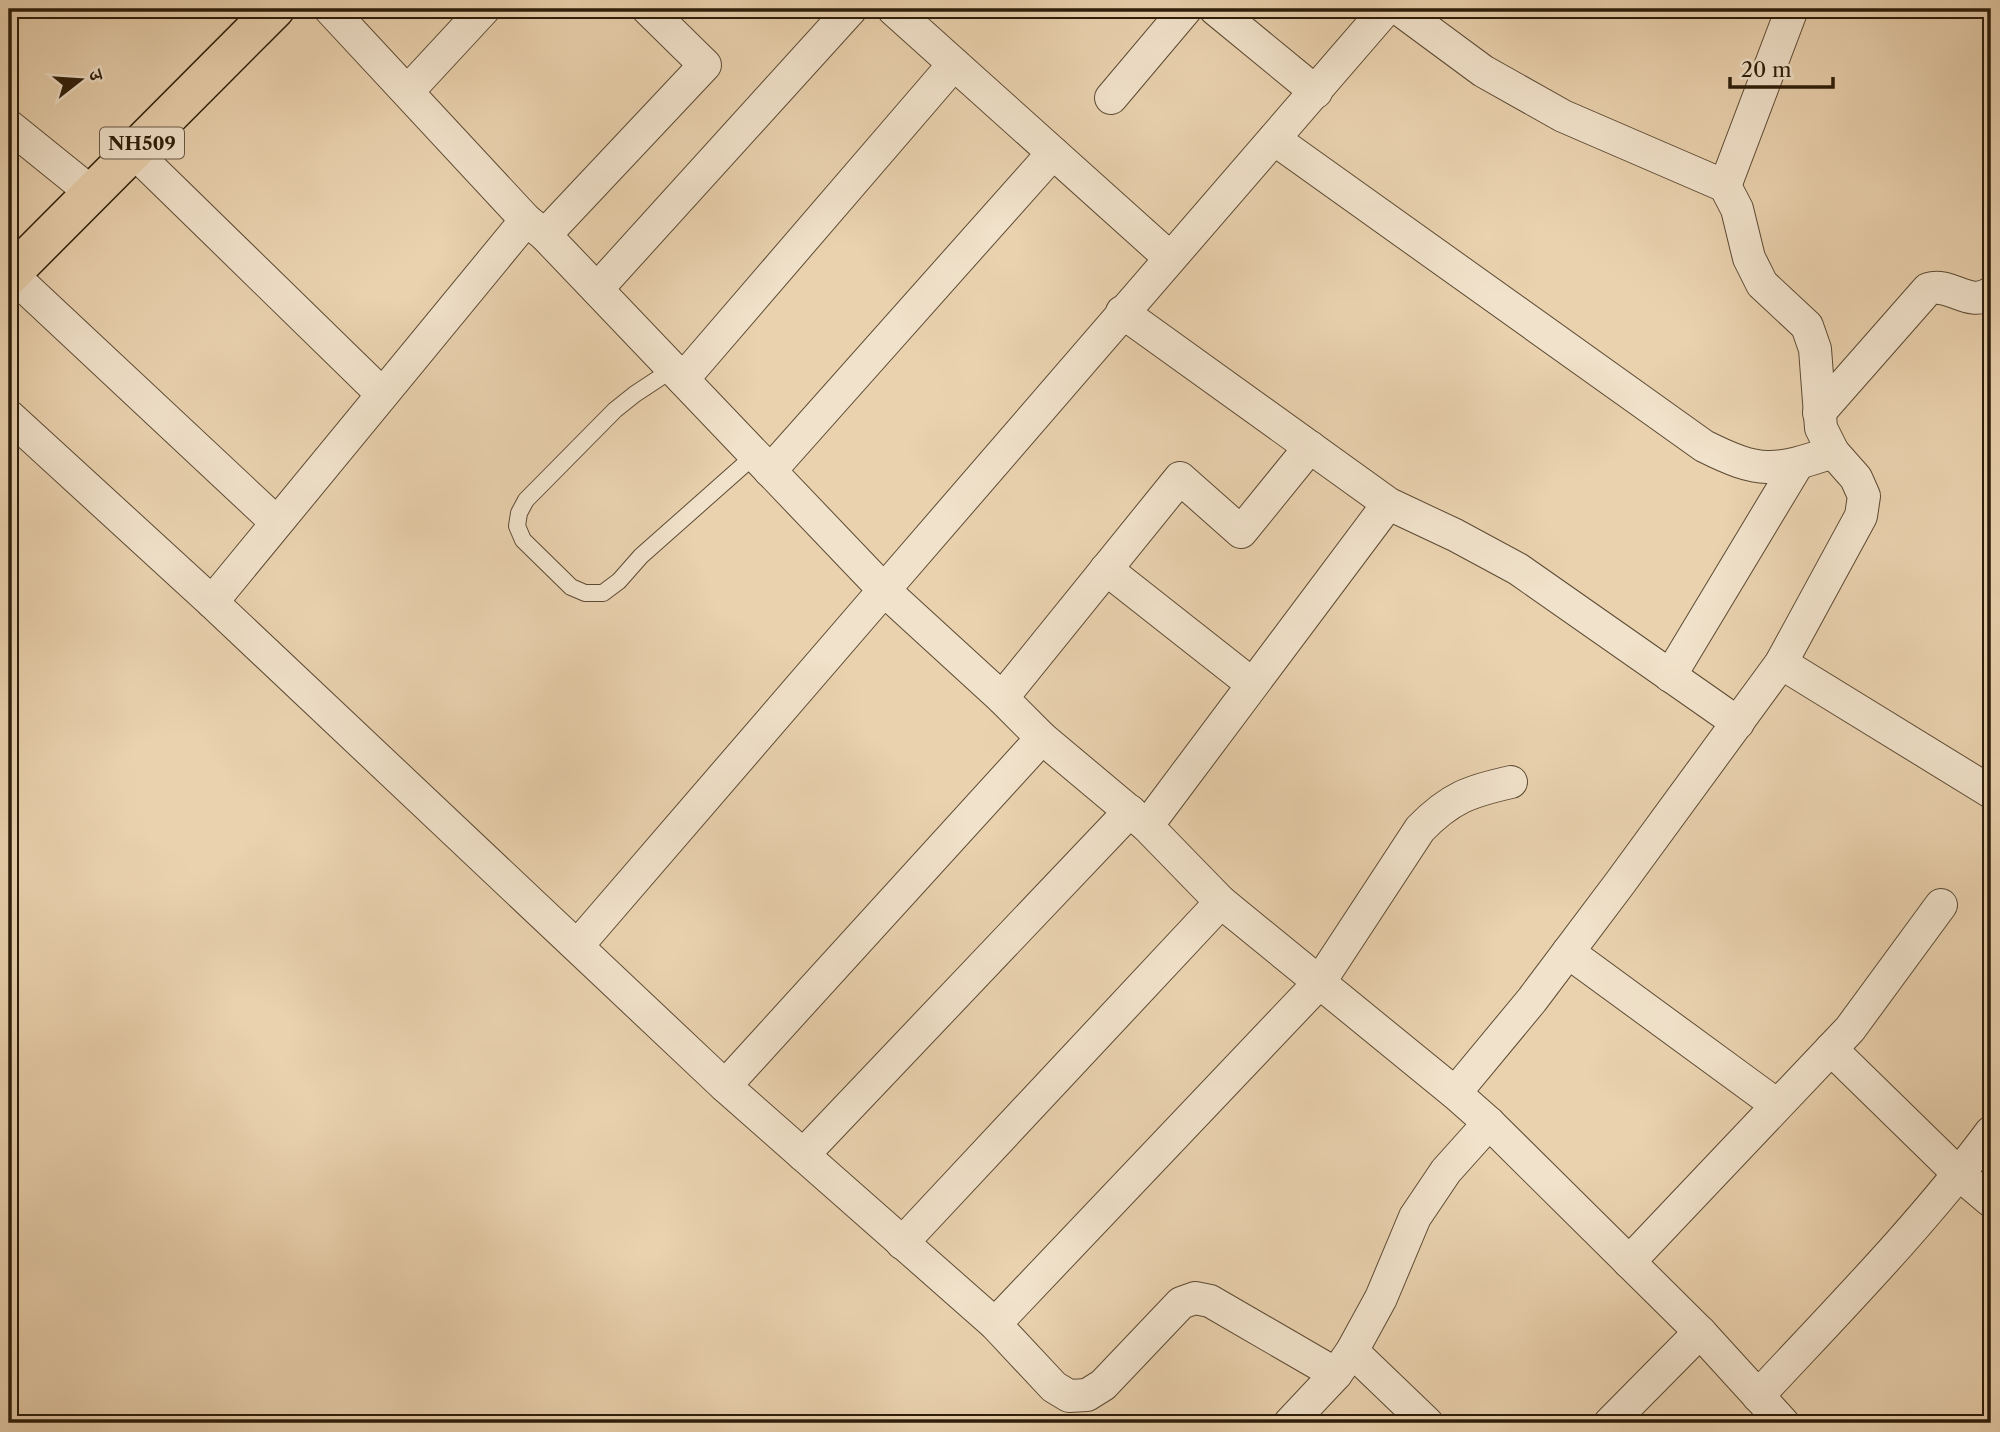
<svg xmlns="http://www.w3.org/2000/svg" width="2000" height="1432" viewBox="0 0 2000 1432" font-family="'Libre Caslon Text','Noto Serif Devanagari',serif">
	<rect width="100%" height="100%" fill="#ead2af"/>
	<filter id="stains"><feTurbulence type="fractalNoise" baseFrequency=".00286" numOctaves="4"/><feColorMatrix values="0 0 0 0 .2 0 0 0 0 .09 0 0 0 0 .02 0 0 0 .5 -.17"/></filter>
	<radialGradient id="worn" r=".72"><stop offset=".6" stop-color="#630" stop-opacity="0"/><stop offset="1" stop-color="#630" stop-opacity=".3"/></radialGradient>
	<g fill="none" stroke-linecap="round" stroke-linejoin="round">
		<defs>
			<path id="lane" d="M673 369 635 394 615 410 526 500 519 513 517 526 523 540 571 587 585 593H603L619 581 641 556 755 455"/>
			<g id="street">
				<path d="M330 9 526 220 545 235 884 590 578 945"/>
				<path d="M893 9 1170 258"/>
				<path d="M1215 9 1316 92"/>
				<path d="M1386 9 884 590 1002 698 1042 738 1147 826 1221 902 1455 1093 1489 1123 1700 1332 1783 1423"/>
				<path d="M1399 9 1483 71 1563 116 1725 186 1737 209 1749 258 1762 284 1807 326 1815 349 1821 428 1833 452 1856 478 1864 496 1861 516 1781 663 1620 883 1532 1000 1455 1093"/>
				<path d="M408 91 484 9"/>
				<path d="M1111 98 1186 9"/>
				<path d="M9 126 92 193"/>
				<path d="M1274 139 1704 446C1760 474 1774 472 1833 452"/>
				<path d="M133 151 382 394"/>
				<path d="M1725 186 1792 9"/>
				<path d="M545 235 705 65 648 9"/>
				<path d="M11 274 276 522"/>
				<path d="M597 289 851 9"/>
				<path d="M1122 312 1389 504 1455 535 1518 569 1738 723"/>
				<path d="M683 379 954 64"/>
				<path d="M1819 413 1928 289C1952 282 1968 308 1991 293"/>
				<path d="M9 416 212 602 725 1086 995 1324 1054 1387 1069 1396 1087 1395 1103 1385 1181 1303 1195 1298 1210 1301 1336 1374"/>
				<path d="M770 471 1053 153"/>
				<path d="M1106 569 1252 684"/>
				<path d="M212 602 526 220"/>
				<path d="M1781 663 1991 792"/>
				<path d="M1670 676 1797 465"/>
				<path d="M1002 698 1180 478 1241 532 1310 447"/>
				<path d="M1147 826 1388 504"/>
				<path d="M1568 952 1777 1105"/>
				<path d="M1831 1049 1960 1175 1991 1201"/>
				<path d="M725 1086 1042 738"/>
				<path d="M803 1155 1130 811"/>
				<path d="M902 1243 1221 902"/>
				<path d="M1629 1262 1850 1029 1941 905"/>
				<path d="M995 1324 1319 983 1420 829C1450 798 1470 791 1511 782"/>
				<path d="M1352 1351 1427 1423"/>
				<path d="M1758 1396C1838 1310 1921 1226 1991 1132"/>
				<path d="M1290 1423 1336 1374 1352 1351 1381 1298 1415 1217 1446 1171 1489 1123"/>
				<path d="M1610 1423 1700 1332"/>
			</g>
			<path id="highway" d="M9 276 275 9"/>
		</defs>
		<!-- lane casing -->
		<use href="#lane" stroke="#5c4a33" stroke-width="18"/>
		<!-- street casing -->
		<use href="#street" stroke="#5c4a33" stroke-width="34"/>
		<!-- highway casing -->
		<use href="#highway" stroke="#2d1d0a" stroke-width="41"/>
		<!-- lane -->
		<use href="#lane" stroke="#f1e2cb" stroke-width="16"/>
		<!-- street -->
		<use href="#street" stroke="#f1e2cb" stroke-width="32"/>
		<!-- highway -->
		<use href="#highway" stroke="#ead2af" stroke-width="38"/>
	</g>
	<g text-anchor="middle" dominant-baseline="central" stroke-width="5" stroke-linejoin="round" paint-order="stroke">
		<!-- shield labels -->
		<rect fill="#f1e2cb" stroke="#685844" stroke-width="2" x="100" y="127.5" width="84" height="31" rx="5"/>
		<g font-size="19" font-weight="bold" fill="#2d1d0a">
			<text x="142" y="143">NH509</text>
		</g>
	</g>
	<!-- margin -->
	<rect width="2000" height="1432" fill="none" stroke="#ead2af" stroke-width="35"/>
	<rect x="10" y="10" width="1979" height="1411" fill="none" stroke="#2d1d0a" stroke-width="3.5"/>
	<rect x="18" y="18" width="1965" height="1397" fill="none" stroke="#2d1d0a" stroke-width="2"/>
	<!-- north arrow -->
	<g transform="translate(80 80) rotate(73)" stroke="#f1e2cb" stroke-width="5" paint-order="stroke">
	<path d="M0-5L12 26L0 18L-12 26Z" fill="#2d1d0a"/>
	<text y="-10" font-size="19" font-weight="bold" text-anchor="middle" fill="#2d1d0a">उ</text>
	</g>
	<!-- scale -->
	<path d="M1730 77v10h103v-10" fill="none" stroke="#2d1d0a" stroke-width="3.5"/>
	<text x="1741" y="77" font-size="21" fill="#2d1d0a" stroke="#f1e2cb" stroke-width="5" paint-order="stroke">20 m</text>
	<rect width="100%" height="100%" filter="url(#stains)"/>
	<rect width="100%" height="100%" fill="url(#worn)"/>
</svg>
